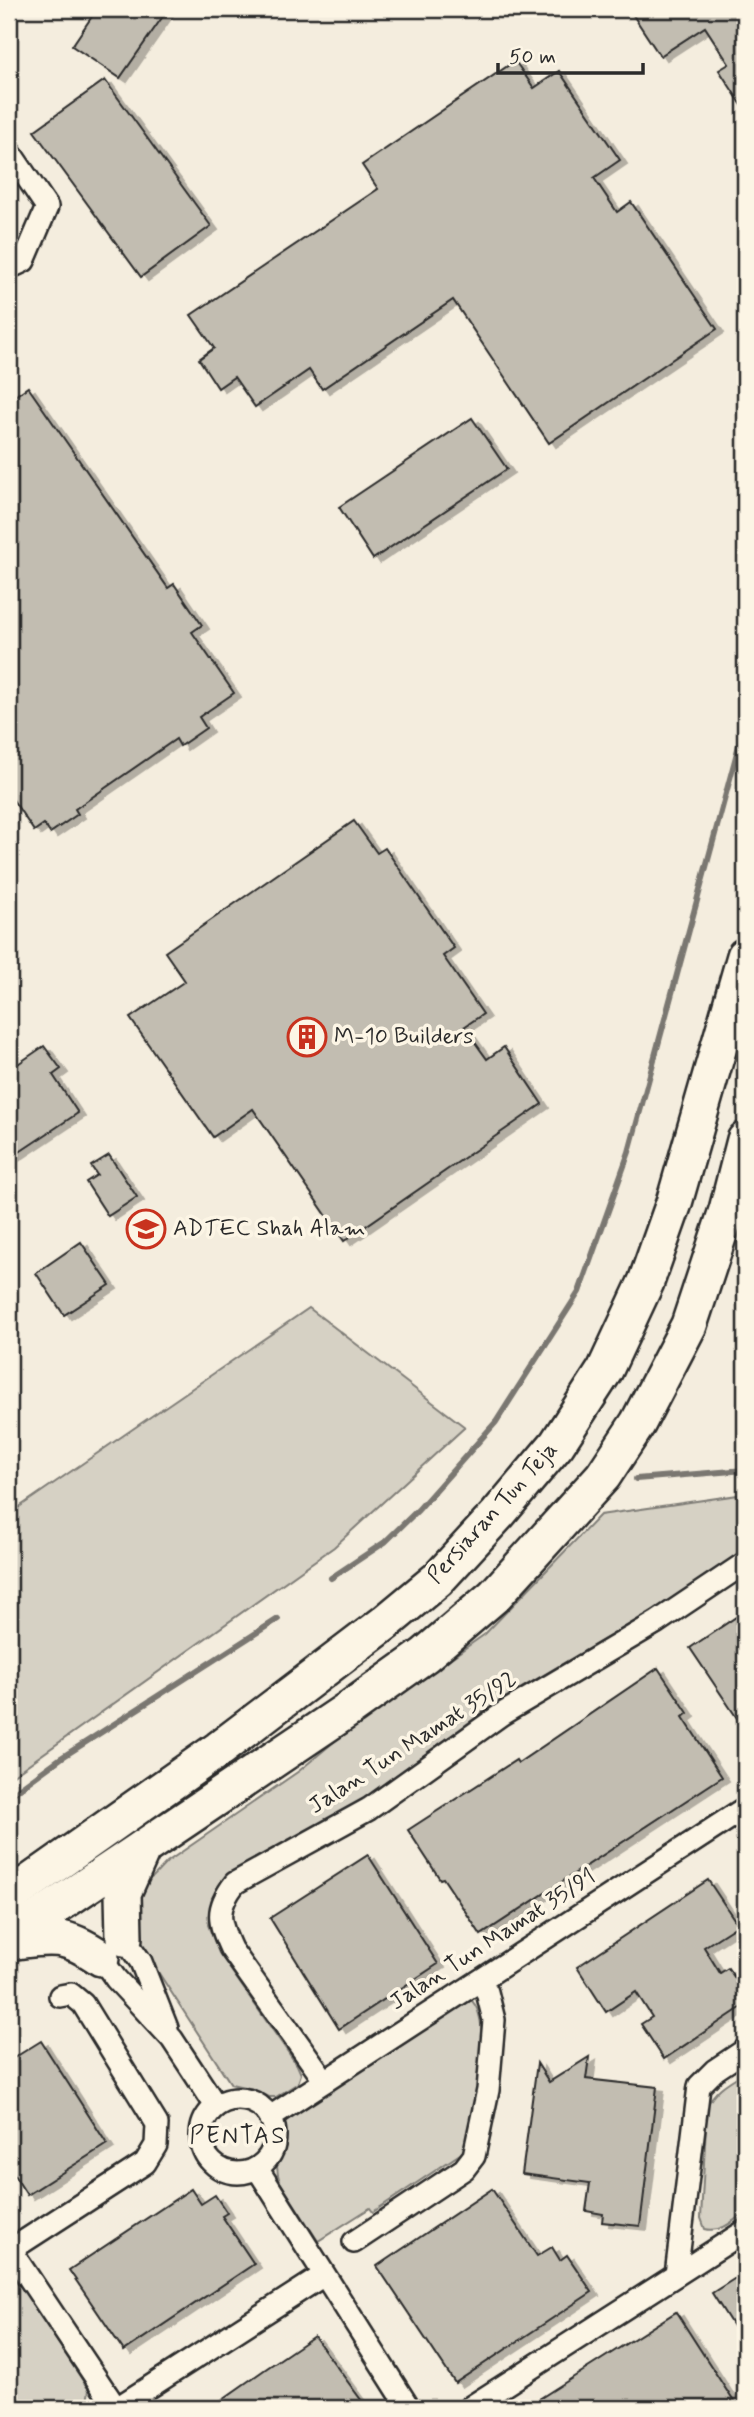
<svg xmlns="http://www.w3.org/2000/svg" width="754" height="2417" viewBox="0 0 754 2417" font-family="Mynerve,sans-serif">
	<defs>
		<filter id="shadow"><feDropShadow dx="7" dy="4" stdDeviation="0" flood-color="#0004"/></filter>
	</defs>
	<rect width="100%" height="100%" fill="#f4edde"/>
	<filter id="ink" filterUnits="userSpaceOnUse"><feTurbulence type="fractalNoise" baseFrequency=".0143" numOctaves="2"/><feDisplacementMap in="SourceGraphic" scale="14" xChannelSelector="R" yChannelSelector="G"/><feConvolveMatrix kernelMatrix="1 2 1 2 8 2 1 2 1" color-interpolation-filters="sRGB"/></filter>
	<g filter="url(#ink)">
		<!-- green -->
		<g fill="#d6d1c4" stroke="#807e78" stroke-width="2">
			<path d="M309 1308 465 1427 334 1547 9 1778V1514Z"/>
			<path d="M745 1494V1551L649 1613 496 1703 362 1800 229 1877 212 1898 208 1925 219 1953 297 2065 301 2074 298 2083 276 2097H269L253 2089 231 2084 134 1935V1885L153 1877 167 1862 299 1771 341 1736 485 1634 600 1515Z"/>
			<path d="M470 1999C495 2019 474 2110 470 2140L466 2150 373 2212 370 2208 318 2241 280 2182C274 2166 279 2158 281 2143 283 2132 282 2126 289 2116Z"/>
			<path d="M745 2072V2212C732 2222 721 2233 705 2229L701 2218 707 2106C716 2088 729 2082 745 2072Z"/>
			<path d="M9 2274 15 2277 89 2390 86 2408H9Z"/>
		</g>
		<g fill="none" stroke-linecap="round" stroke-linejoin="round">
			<!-- stream -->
			<g stroke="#7a7771" stroke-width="6">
				<path d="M636 1479 745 1470"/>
				<path d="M331 1578 385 1542 418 1510 496 1422 579 1292 629 1152 745 723"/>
				<path d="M9 1796 61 1758 278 1619"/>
			</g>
		</g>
		<!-- building -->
		<g fill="#c2bdb1" stroke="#2b2b2b" stroke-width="2" filter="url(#shadow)">
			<path d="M97 9H168L120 78 72 46Z"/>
			<path d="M629 9H745V110L719 70 729 64 705 27 660 56Z"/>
			<path d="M515 61 534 88 559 71 620 160 594 178 617 212 631 202 717 329 549 443 453 300 322 389 309 370 255 407 234 377 218 388 199 359 214 348 191 315 378 189 362 165Z"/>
			<path d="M105 80 211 226 141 277 34 131Z"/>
			<path d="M28 387 168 588 174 584 202 625 192 632 234 693 199 717 206 728 180 746 176 739 75 809 78 814 50 833 44 824 34 831 9 794V400Z"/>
			<path d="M472 418 507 469 373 559 339 507Z"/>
			<path d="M354 821 377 853 385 848 454 948 443 956 483 1014 464 1027 487 1059 504 1047 542 1104 344 1241 253 1109 213 1137 130 1018 185 981 165 952Z"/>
			<path d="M44 1046 61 1069 53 1075 78 1113 9 1159V1070Z"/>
			<path d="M109 1155 137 1197 108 1216 86 1182 97 1175 91 1166Z"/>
			<path d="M81 1242 110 1285 64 1315 36 1273Z"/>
			<path d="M745 1611V1730L690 1648Z"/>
			<path d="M658 1668 688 1713 683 1717 722 1777 481 1935 443 1878 440 1879 408 1830 516 1760 518 1763Z"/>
			<path d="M368 1855 438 1964 339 2029 270 1918Z"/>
			<path d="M708 1880 738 1925 704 1947 720 1973 728 1968 745 1993V2005L664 2059 641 2024 652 2017 636 1992 606 2012 577 1967Z"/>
			<path d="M41 2041 107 2144 27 2195 9 2167V2061Z"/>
			<path d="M589 2057 586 2079 657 2087 640 2226 602 2222 603 2214 586 2211 590 2183 522 2174 537 2063 549 2082Z"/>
			<path d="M191 2189 201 2204 215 2195 227 2213 222 2216 254 2264 124 2351 69 2270Z"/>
			<path d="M492 2189 537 2256 552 2247 560 2260 567 2255 592 2292 455 2383 377 2266Z"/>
			<path d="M745 2272V2345L712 2293Z"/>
			<path d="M676 2312 738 2408H525L580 2373Z"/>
			<path d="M314 2336 367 2408H210L267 2368Z"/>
		</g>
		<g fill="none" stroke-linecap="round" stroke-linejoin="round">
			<defs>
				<g id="minor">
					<path d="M9 151 47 207 24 261 9 268"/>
					<path d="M124 1938 141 1962 167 2028"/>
					<path d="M101 1958 116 1979 172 2039 216 2106"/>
					<path d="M325 2081 231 1949C218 1921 215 1909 235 1883L369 1809 502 1714 657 1622 745 1563"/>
					<circle cx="238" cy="2136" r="37"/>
					<path d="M270 2117 745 1808"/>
					<path d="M257 2168 409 2408"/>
					<path d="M354 2242 464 2169 474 2156 488 2090 494 2020 487 1992 480 1981"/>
					<path d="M9 2248 116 2408"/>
					<path d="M9 2251 145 2163 156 2145 157 2124 83 2004 71 1994 60 1996"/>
					<path d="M676 2275 699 2086 715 2070 745 2050"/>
					<path d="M117 2408 324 2275"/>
					<path d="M469 2408 745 2231"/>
				</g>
				<g id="primary">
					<path d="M9 1897 219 1749 385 1623 438 1579 498 1514 557 1444 605 1370 646 1282 674 1203 745 956"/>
					<path d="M9 1938 352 1707 425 1655 494 1596 603 1476 638 1423 689 1325 727 1210 745 1140"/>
					<path d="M124 1938 123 1893 143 1848"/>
					<path d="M9 1942C51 1936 65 1933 101 1958"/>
				</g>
			</defs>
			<!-- minor casing -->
			<use href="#minor" stroke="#2b2b2b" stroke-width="26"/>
			<!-- primary casing -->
			<use href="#primary" stroke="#2b2b2b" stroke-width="40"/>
			<!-- minor -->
			<use href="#minor" stroke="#fcf5e5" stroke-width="21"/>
			<!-- primary -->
			<use href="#primary" stroke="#fcf5e5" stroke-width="35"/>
		</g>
	</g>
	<!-- icons -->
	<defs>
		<symbol id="building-ring" viewBox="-11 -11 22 22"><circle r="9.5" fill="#fcf5e5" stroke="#c8321e" stroke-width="1.5"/><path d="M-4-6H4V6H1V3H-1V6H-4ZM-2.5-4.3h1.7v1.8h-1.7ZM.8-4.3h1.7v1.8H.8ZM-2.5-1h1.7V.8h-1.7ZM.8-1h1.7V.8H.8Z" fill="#c8321e"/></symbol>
		<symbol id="school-ring" viewBox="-11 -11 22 22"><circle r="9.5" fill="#fcf5e5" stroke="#c8321e" stroke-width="1.5"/><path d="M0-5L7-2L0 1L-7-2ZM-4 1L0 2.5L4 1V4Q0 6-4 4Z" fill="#c8321e"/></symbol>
	</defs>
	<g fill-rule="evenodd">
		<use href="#building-ring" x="285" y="1015" width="44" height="44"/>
		<use href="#school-ring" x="124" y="1207" width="44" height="44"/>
	</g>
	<g text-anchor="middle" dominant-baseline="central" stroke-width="7" stroke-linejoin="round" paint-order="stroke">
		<!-- poi labels -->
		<g font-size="23" fill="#2b2b2b" stroke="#fcf5e5" text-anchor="start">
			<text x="334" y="1037">M-10 Builders</text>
			<text x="173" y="1229">ADTEC Shah Alam</text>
		</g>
		<!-- street labels -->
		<g font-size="23" fill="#2b2b2b" stroke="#fcf5e5">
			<text transform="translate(493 1513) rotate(-48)">Persiaran Tun Teja</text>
			<text transform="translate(413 1743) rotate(-33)">Jalan Tun Mamat 35/92</text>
			<text transform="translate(493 1940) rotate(-33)">Jalan Tun Mamat 35/91</text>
		</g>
		<!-- neighbourhood labels -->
		<g font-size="24" letter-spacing="2" fill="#2b2b2b" stroke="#fcf5e5">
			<text x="238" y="2136">PENTAS</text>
		</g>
	</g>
	<!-- margin -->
	<rect width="754" height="2417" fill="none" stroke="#fcf5e5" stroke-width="35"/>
	<rect x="18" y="18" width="719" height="2382" fill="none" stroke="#2b2b2b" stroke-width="2.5" filter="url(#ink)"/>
	<!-- scale -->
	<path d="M498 63v10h145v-10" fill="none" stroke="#2b2b2b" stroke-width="3.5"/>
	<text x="509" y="63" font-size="21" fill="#2b2b2b" stroke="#fcf5e5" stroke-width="5" paint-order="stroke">50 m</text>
</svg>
